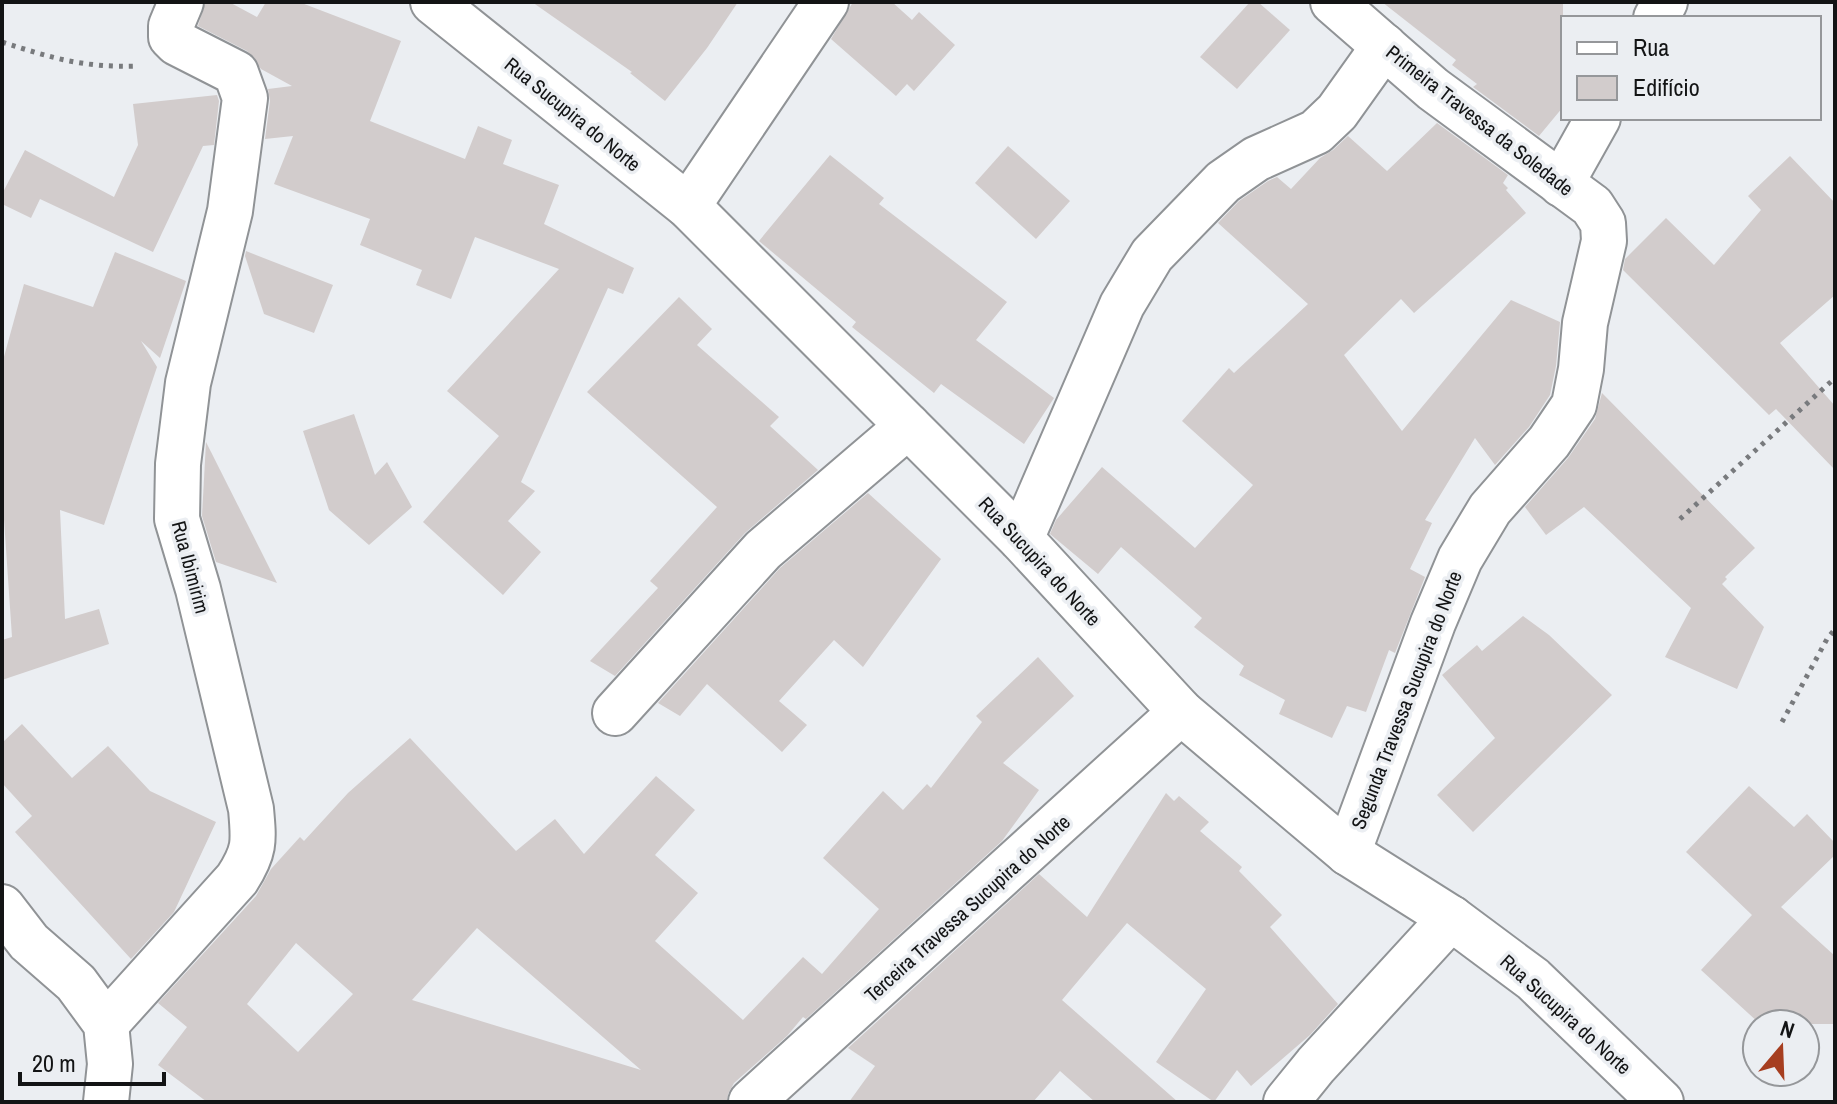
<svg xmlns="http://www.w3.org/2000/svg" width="1837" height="1104" viewBox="0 0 1837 1104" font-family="'Archivo Narrow',sans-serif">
	<rect width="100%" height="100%" fill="#ebeef2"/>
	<!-- building -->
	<g fill="#d2cccc" fill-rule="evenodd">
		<path d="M205 2H229L257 17 266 2H299L401 41 370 121 465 159 478 126 512 140 503 164 559 185 544 224 634 268 623 294 608 288 521 482 535 491 508 521 541 552 503 595 423 522 499 436 447 391 559 269 475 237 451 299 416 285 422 270 360 245 370 219 274 184 293 136 265 139 270 101 268 89 292 86 261 69 247 51 198 26Z"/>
		<path d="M532 2H738L707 48 665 101 630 73 632 72Z"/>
		<path d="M853 2H892L912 20 919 12 955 45 914 91 907 84 896 96 831 39Z"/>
		<path d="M1250 2H1258L1290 30 1237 89 1200 57Z"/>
		<path d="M1382 2H1563V107L1539 136 1473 87 1477 84 1452 65 1456 60Z"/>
		<path d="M217 95 219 101 214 145 203 146 153 252 40 199 31 218 2 204V194L25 150 114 197 138 145 133 104Z"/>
		<path d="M1437 123 1508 175 1503 183 1508 188 1506 190 1526 213 1414 313 1401 299 1344 355 1402 431 1511 300 1560 322 1556 366 1550 395 1529 427 1495 465 1475 438 1425 520 1432 523 1410 569 1425 577 1395 653 1389 650 1366 712 1347 706 1332 738 1279 714 1285 700 1239 675 1244 666 1194 627 1202 618 1121 547 1098 574 1050 534 1056 520 1102 467 1195 548 1253 485 1182 421 1229 368 1234 373 1308 304 1218 223 1239 201 1268 181 1277 177 1291 189 1320 158 1333 150 1348 136 1387 171Z"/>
		<path d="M1008 146 1070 201 1036 239 975 183Z"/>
		<path d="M830 155 884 198 879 204 1007 302 976 340 1054 398 1024 444 941 384 934 393 852 327 856 322 759 241Z"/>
		<path d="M1790 156 1835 203V295L1780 343 1835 406V470L1776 409 1769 415 1623 270 1625 259 1666 218 1714 265 1761 210 1748 196Z"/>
		<path d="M246 251 333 285 314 333 264 314 245 256Z"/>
		<path d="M115 252 186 281 160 358 141 341 157 367 104 525 60 510 65 619 99 609 109 644 2 680V640L12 637 2 490V364L24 284 93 307Z"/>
		<path d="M679 297 712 329 697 345 779 417 770 426 818 470 745 533 615 676 590 661 658 588 650 581 717 507 587 392Z"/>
		<path d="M1602 393 1755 548 1725 577 1727 579 1722 584 1764 627 1737 689 1665 657 1691 608 1584 507 1546 535 1525 507 1568 458 1595 419Z"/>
		<path d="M354 414 375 475 387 462 412 507 369 545 329 510 303 431Z"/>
		<path d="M206 442 277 583 216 562 202 516Z"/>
		<path d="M868 493 941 559 863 667 834 640 779 701 807 725 782 752 707 684 680 716 658 703 780 568Z"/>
		<path d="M1523 616 1549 635 1612 695 1473 832 1437 795 1495 738 1442 675 1477 645 1482 651Z"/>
		<path d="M1038 657 1074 696 1003 763 1039 790 1002 841 806 1019 803 1017 787 1036 734 1083 728 1094 727 1102H207L158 1065 187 1027 158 1003 256 896 271 869 300 837 304 841 348 793 410 738 516 851 555 819 584 854 656 776 695 810 655 855 698 893 655 941 743 1020 803 957 822 974 879 909 823 858 883 791 903 810 927 784 931 788 982 722 976 716ZM477 928 641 1070 412 1000ZM296 943 353 994 298 1052 247 1004Z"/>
		<path d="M22 724 72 778 108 746 150 791 216 822 174 912 131 959 15 832 32 816 2 783V743Z"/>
		<path d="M1749 786 1794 827 1807 814 1835 843V855L1781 907 1835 956V1024H1760L1701 970 1752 915 1686 852Z"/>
		<path d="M1166 793 1174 801 1179 796 1209 822 1200 831 1242 867 1239 871 1282 915 1270 927 1338 1004 1310 1035 1251 1086 1237 1070 1214 1102 1156 1062 1206 989 1127 923 1062 1000 1178 1102H1095L1060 1071 1033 1102H849L875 1066 848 1048 1039 874 1087 917Z"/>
	</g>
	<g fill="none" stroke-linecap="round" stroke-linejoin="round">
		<defs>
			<g id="minor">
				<path d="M433 2 688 206 1021 539 1181 712 1348 853 1451 918 1533 979 1661 1102"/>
				<path d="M1333 2 1433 89 1592 206 1603 223 1604 241 1585 323 1581 369 1574 405 1549 442 1490 509 1460 559 1433 623 1348 853"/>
				<path d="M1656 18 1665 2"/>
				<path d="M1561 184 1598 118"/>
				<path d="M688 206 826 2"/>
				<path d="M1021 539 1122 305 1152 255 1223 182 1256 159 1316 132 1337 112 1384 46"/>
				<path d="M615 713 763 550 908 426"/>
				<path d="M2 907 29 942 76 983 106 1024 110 1064 106 1102"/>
				<path d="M106 1024 237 879C255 851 254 842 251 809L198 589 177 519 178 464 188 383 230 211 245 98 236 73 177 43 171 37V26L181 2"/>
				<path d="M751 1102 1181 712"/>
				<path d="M1286 1102 1316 1065 1451 918"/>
			</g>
		</defs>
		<!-- minor casing -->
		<use href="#minor" stroke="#909396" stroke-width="48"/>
		<!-- path -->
		<g stroke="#787a7d" stroke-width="5" stroke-dasharray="4 6" stroke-linecap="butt">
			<path d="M2 42C52 58 84 68 138 66"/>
			<path d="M1680 519 1835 378"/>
			<path d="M1782 722 1827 639 1835 629"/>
		</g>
		<!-- minor -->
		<use href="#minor" stroke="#fff" stroke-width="44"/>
	</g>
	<g text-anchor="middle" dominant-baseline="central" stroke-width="7" stroke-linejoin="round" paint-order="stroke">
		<!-- street labels -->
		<g font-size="20" fill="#131415" stroke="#ebeef2">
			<text transform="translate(573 114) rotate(39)">Rua Sucupira do Norte</text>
			<text transform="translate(1480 120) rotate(38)">Primeira Travessa da Soledade</text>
			<text transform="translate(1040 561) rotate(47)">Rua Sucupira do Norte</text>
			<text transform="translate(191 567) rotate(75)">Rua Ibimirim</text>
			<text transform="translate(1406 700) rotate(-69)">Segunda Travessa Sucupira do Norte</text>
			<text transform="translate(967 908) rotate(-42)">Terceira Travessa Sucupira do Norte</text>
			<text transform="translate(1566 1014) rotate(42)">Rua Sucupira do Norte</text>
		</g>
	</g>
	<!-- border -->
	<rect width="1837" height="1104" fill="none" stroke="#131415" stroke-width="8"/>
	<!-- legend -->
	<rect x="1561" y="16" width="260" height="104" fill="#ebeef2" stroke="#95979a" stroke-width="2"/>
	<rect x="1577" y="42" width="40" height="12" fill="#ffffff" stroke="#95979a" stroke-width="2"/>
	<text x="1633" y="56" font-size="24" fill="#131415">Rua</text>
	<rect x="1577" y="76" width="40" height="24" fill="#d2cccc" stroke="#95979a" stroke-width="2"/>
	<text x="1633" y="96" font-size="24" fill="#131415">Edifício</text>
	<!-- north arrow -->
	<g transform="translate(1781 1048) rotate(19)"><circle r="38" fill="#ebeef2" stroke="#95979a" stroke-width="2"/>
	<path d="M0-6L14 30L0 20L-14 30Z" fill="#a63e20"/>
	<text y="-12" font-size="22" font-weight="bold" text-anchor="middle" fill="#131415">N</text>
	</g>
	<!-- scale -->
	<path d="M20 1072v12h144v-12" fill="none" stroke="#131415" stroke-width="4"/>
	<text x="32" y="1072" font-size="24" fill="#131415" stroke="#ebeef2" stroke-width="6" paint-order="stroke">20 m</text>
</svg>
